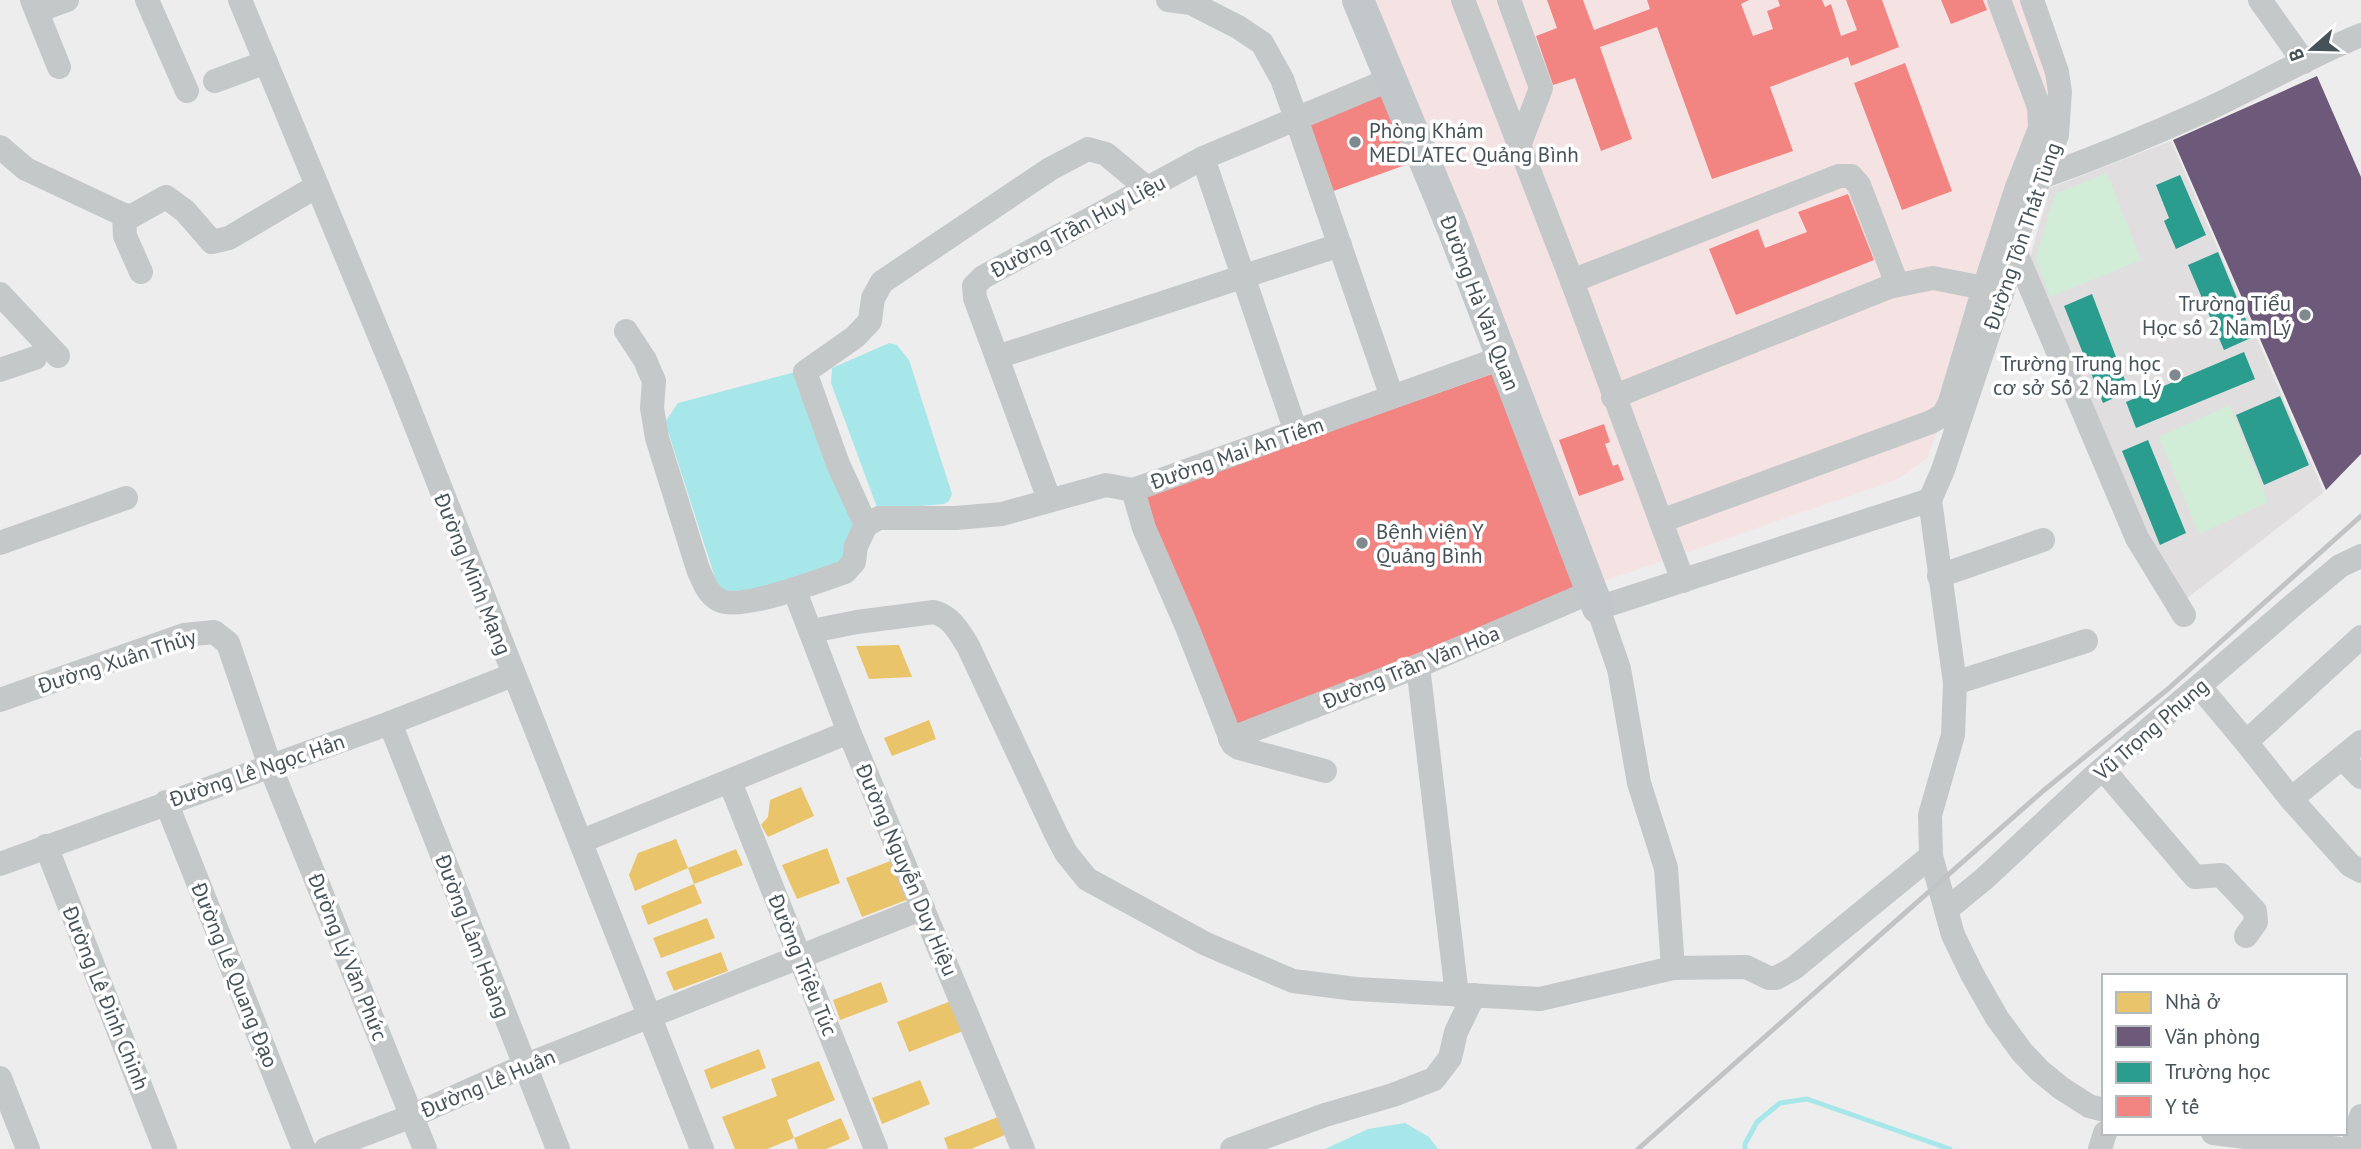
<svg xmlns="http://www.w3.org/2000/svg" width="2361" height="1149" viewBox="0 0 2361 1149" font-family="'PT Sans',sans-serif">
	<rect width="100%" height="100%" fill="#eeeded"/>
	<!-- education -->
	<path fill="#e0dedf" d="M2171 141 2324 492 2186 599 2143 535 2030 257 2050 188Z"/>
	<!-- medical -->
	<path fill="#f5e3e4" d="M1375 0H2024L2046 59 2054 115 1999 271 1927 458 1898 479 1602 582Z"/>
	<!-- green -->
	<g fill="#d1edd8">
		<path d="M2107 173 2141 260 2050 297 2036 258 2055 194Z"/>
		<path d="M2230 405 2268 502 2199 534 2159 437Z"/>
	</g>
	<!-- water -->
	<g fill="#a7e7ea">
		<path d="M889 343 897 345 909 360 952 494 949 501 944 504 878 510 831 383 832 368Z"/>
		<path d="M795 372 858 531 850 558 788 586 725 592 717 584 665 422 678 403Z"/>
		<path d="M1405 1123 1429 1137 1438 1149H1325L1368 1129Z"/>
	</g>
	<!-- homes -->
	<g fill="#e9c46a">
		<path d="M2342 170 2361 216V272L2355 275 2316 182Z"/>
		<path d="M2246 231 2283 316 2258 327 2222 242Z"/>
		<path d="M2357 284 2361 293V309L2293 339 2283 316Z"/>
		<path d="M899 645 912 677 869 679 856 646Z"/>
		<path d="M929 720 936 739 892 756 884 738Z"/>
		<path d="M801 787 814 816 768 837 761 825 768 817 770 800Z"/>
		<path d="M676 839 688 868 635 891 629 875 638 853Z"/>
		<path d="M827 848 840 883 797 899 782 865Z"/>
		<path d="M736 849 743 865 694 884 688 868Z"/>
		<path d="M893 860 909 899 862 917 846 878Z"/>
		<path d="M694 884 702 903 648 925 641 906Z"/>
		<path d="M707 918 715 938 661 958 653 938Z"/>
		<path d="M721 952 728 971 674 991 666 972Z"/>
		<path d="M881 982 888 1002 840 1020 833 1000Z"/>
		<path d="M951 1001 963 1031 909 1052 897 1022Z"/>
		<path d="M759 1049 766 1068 711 1089 704 1070Z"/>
		<path d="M819 1061 835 1100 787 1120 794 1138 767 1149H735L722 1117 777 1096 771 1079Z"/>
		<path d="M920 1080 930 1104 882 1124 872 1098Z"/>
		<path d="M998 1117 1005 1135 971 1149H948L944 1138Z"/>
		<path d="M841 1118 850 1139 826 1149H798L794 1138Z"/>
	</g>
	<!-- offices -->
	<path fill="#6d597a" d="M2317 76 2361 177V454L2326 490 2173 140Z"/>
	<!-- schools -->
	<g fill="#2a9d8f">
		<path d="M2180 175 2206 235 2176 249 2164 221 2169 218 2156 185Z"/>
		<path d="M2218 252 2253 337 2224 350 2188 265Z"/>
		<path d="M2092 294 2129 391 2103 403 2064 306Z"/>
		<path d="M2244 352 2255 379 2136 428 2126 402Z"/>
		<path d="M2280 396 2309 465 2264 485 2236 415Z"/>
		<path d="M2148 440 2186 533 2160 545 2122 451Z"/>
	</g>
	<!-- health -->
	<g fill="#f28482">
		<path d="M1547 0H1583L1594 30 1650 9 1647 0H1749L1741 4 1753 36 1773 29 1767 11 1780 6 1778 0H1822L1825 7 1831 4 1841 36 1857 30 1846 0H1882L1899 47 1851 66 1848 57 1770 87 1793 151 1712 179 1657 27 1600 47 1632 139 1601 151 1575 78 1553 85 1536 36 1557 28Z"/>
		<path d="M1941 0H1983L1987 10 1951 24Z"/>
		<path d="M1905 63 1952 191 1902 210 1854 83Z"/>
		<path d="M1381 90 1408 164 1328 193 1302 121Z"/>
		<path d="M1848 194 1874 260 1736 315 1709 249 1758 229 1765 248 1807 232 1798 212Z"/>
		<path d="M1495 373 1581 588 1236 726 1143 497Z"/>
		<path d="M1604 424 1610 442 1605 444 1613 466 1618 464 1624 480 1579 496 1559 440Z"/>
	</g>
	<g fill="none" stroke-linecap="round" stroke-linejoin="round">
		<!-- stream -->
		<path stroke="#a7e7ea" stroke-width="5" d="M1745 1149V1144L1757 1122 1780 1103 1807 1099 1950 1149"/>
		<!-- minor -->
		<g stroke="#c5c8c9" stroke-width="24">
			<path d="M32 0 59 67"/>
			<path d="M147 0 187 91"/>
			<path d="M240 0 397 378 702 1149"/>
			<path d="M1168 0 1191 3 1238 27 1262 43 1282 79 1296 118 1392 397"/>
			<path d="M1463 0 1572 281 1683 581"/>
			<path d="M1509 0 1541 88 1519 146"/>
			<path d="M2032 0 2057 72 2060 92 2057 135 2013 246 2004 287 1943 470 1930 500 1955 683 1953 735 1930 815 1931 856 1953 935 1972 974 1997 1018 2022 1052 2040 1071 2061 1088 2089 1106 2104 1110"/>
			<path d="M2260 0 2304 62"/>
			<path d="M37 11 67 0"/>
			<path d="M215 81 266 62"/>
			<path d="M0 147 26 169 124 215 132 216 166 197 185 211 212 242 229 238 317 186"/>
			<path d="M1203 158 1296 432"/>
			<path d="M2039 178C2095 158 2149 136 2202 112 2256 87 2307 57 2361 35"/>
			<path d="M124 215 125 236 141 272"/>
			<path d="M2013 246 2137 538 2184 615"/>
			<path d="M1572 281 1839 176H1851L1859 185 1897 284"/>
			<path d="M1984 288 2017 187 2040 128 2039 107 1999 0"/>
			<path d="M0 294 58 356"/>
			<path d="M626 331 645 360 654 381 652 408 657 438 698 569C703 580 707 594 719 600 741 612 820 580 845 572L854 562 856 546 866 525 879 518H956L1002 514 1106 485 1133 490 1501 358"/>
			<path d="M997 357 1340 245"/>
			<path d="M0 370 35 358"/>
			<path d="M1613 397 1889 287 1933 278 1984 288 1949 405 1943 415 1931 422 1661 521"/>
			<path d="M1133 490 1144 528 1187 627 1233 744 1239 748 1325 771"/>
			<path d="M1049 499 975 298 974 286 983 277 1203 158 1391 79"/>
			<path d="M866 525 838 464 805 372 855 337 870 321 873 298 882 282 1050 169 1088 149 1106 154 1148 189"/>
			<path d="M0 543 126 498"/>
			<path d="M1939 576 2043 540"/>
			<path d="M794 589 849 732 1023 1149"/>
			<path d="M812 631 857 622 934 612C952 617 959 632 968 646L1056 834 1066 853 1087 879 1206 944 1293 981 1356 989 1540 999 1673 968 1746 967 1769 978H1776L1794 968 1931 856"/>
			<path d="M1418 666 1457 995"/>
			<path d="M1955 683 2086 641"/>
			<path d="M2200 687 2246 742 2291 799 2350 865 2361 871"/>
			<path d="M0 700 184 635 214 632 228 643 270 766 425 1149"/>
			<path d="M390 723 558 1149"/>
			<path d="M1230 739 1418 666 1591 592"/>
			<path d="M2246 742 2361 637"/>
			<path d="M2342 758 2361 777"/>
			<path d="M2103 769 2195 877 2221 875 2255 911 2256 922 2246 936"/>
			<path d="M730 782 876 1149"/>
			<path d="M2291 799 2361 742"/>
			<path d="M166 802 304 1149"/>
			<path d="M582 841 849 732"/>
			<path d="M46 846 165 1149"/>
			<path d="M0 864 390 723 513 675"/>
			<path d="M1946 910 1984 879 2093 777 2298 601 2340 566 2361 556"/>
			<path d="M1673 968 1666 868 1639 783 1619 669 1598 608 1930 500"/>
			<path d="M0 1078 28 1149"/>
			<path d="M2213 1133 2340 1149"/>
			<path d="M326 1149 412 1116 524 1066 923 908"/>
			<path d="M1232 1149 1325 1115 1393 1095 1434 1079 1450 1058 1456 1032 1474 995"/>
			<path d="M2100 1149 2105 1133"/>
			<path d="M2352 1149 2361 1116"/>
		</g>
		<!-- major -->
		<path stroke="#c2c7c9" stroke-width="32" d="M1358 0 1453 229 1598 608"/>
		<!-- rail -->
		<path stroke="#c1c3c4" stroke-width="5" d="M1638 1149 2043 791 2168 689 2361 516"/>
	</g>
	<!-- markers -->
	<g fill="#80898d" stroke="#fff" stroke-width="2.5">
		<circle cx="1355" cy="142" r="7"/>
		<circle cx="2305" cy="315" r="7"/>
		<circle cx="2175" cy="375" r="7"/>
		<circle cx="1362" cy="543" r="7"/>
	</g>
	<g text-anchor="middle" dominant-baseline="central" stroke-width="7" stroke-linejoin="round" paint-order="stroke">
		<!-- poi labels -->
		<g font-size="21" fill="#455359" stroke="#fff" text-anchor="start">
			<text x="1369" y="130">Phòng Khám<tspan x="1369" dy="24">MEDLATEC Quảng Bình</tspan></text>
			<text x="2291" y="303" text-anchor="end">Trường Tiểu<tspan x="2291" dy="24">Học số 2 Nam Lý</tspan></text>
			<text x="2161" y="363" text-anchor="end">Trường Trung học<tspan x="2161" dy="24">cơ sở Số 2 Nam Lý</tspan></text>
			<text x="1376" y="531">Bệnh viện Y<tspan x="1376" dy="24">Quảng Bình</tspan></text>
		</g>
		<!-- street labels -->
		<g font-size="21" fill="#455359" stroke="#fff">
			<text transform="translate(1078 226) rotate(-28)">Đường Trần Huy Liệu</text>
			<text transform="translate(2022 236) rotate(-71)">Đường Tôn Thất Tùng</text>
			<text transform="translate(1480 303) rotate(69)">Đường Hà Văn Quan</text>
			<text transform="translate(1237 453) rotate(-19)">Đường Mai An Tiêm</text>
			<text transform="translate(473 574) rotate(68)">Đường Minh Mạng</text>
			<text transform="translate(117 661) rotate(-18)">Đường Xuân Thủy</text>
			<text transform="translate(1411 667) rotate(-22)">Đường Trần Văn Hòa</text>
			<text transform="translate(2151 729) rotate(-41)">Vũ Trọng Phụng</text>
			<text transform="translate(257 770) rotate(-19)">Đường Lê Ngọc Hân</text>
			<text transform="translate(907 870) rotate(67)">Đường Nguyễn Duy Hiệu</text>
			<text transform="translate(473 936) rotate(69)">Đường Lâm Hoàng</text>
			<text transform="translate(348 957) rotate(68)">Đường Lý Văn Phức</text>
			<text transform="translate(803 965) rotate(68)">Đường Triệu Túc</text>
			<text transform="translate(235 975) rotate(68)">Đường Lê Quang Đạo</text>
			<text transform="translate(106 998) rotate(68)">Đường Lê Đinh Chinh</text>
			<text transform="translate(488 1083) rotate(-23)">Đường Lê Huân</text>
		</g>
	</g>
	<!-- legend -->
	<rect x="2102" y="974" width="245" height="161" fill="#ffffff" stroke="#b5babd" stroke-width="2"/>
	<rect x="2116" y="992" width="35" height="21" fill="#e9c46a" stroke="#b5babd" stroke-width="2"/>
	<text x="2165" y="1009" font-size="21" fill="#455359">Nhà ở</text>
	<rect x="2116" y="1026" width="35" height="21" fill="#6d597a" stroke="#b5babd" stroke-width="2"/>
	<text x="2165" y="1044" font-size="21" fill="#455359">Văn phòng</text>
	<rect x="2116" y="1062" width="35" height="21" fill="#2a9d8f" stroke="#b5babd" stroke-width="2"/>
	<text x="2165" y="1079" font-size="21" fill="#455359">Trường học</text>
	<rect x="2116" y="1096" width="35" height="21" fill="#f28482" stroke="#b5babd" stroke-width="2"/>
	<text x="2165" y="1114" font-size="21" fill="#455359">Y tế</text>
	<!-- north arrow -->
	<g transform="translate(2312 49) rotate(250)" stroke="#ffffff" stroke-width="5" paint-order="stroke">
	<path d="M0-5L12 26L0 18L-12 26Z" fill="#455359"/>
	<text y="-10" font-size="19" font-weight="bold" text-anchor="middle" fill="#455359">B</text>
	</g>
</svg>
